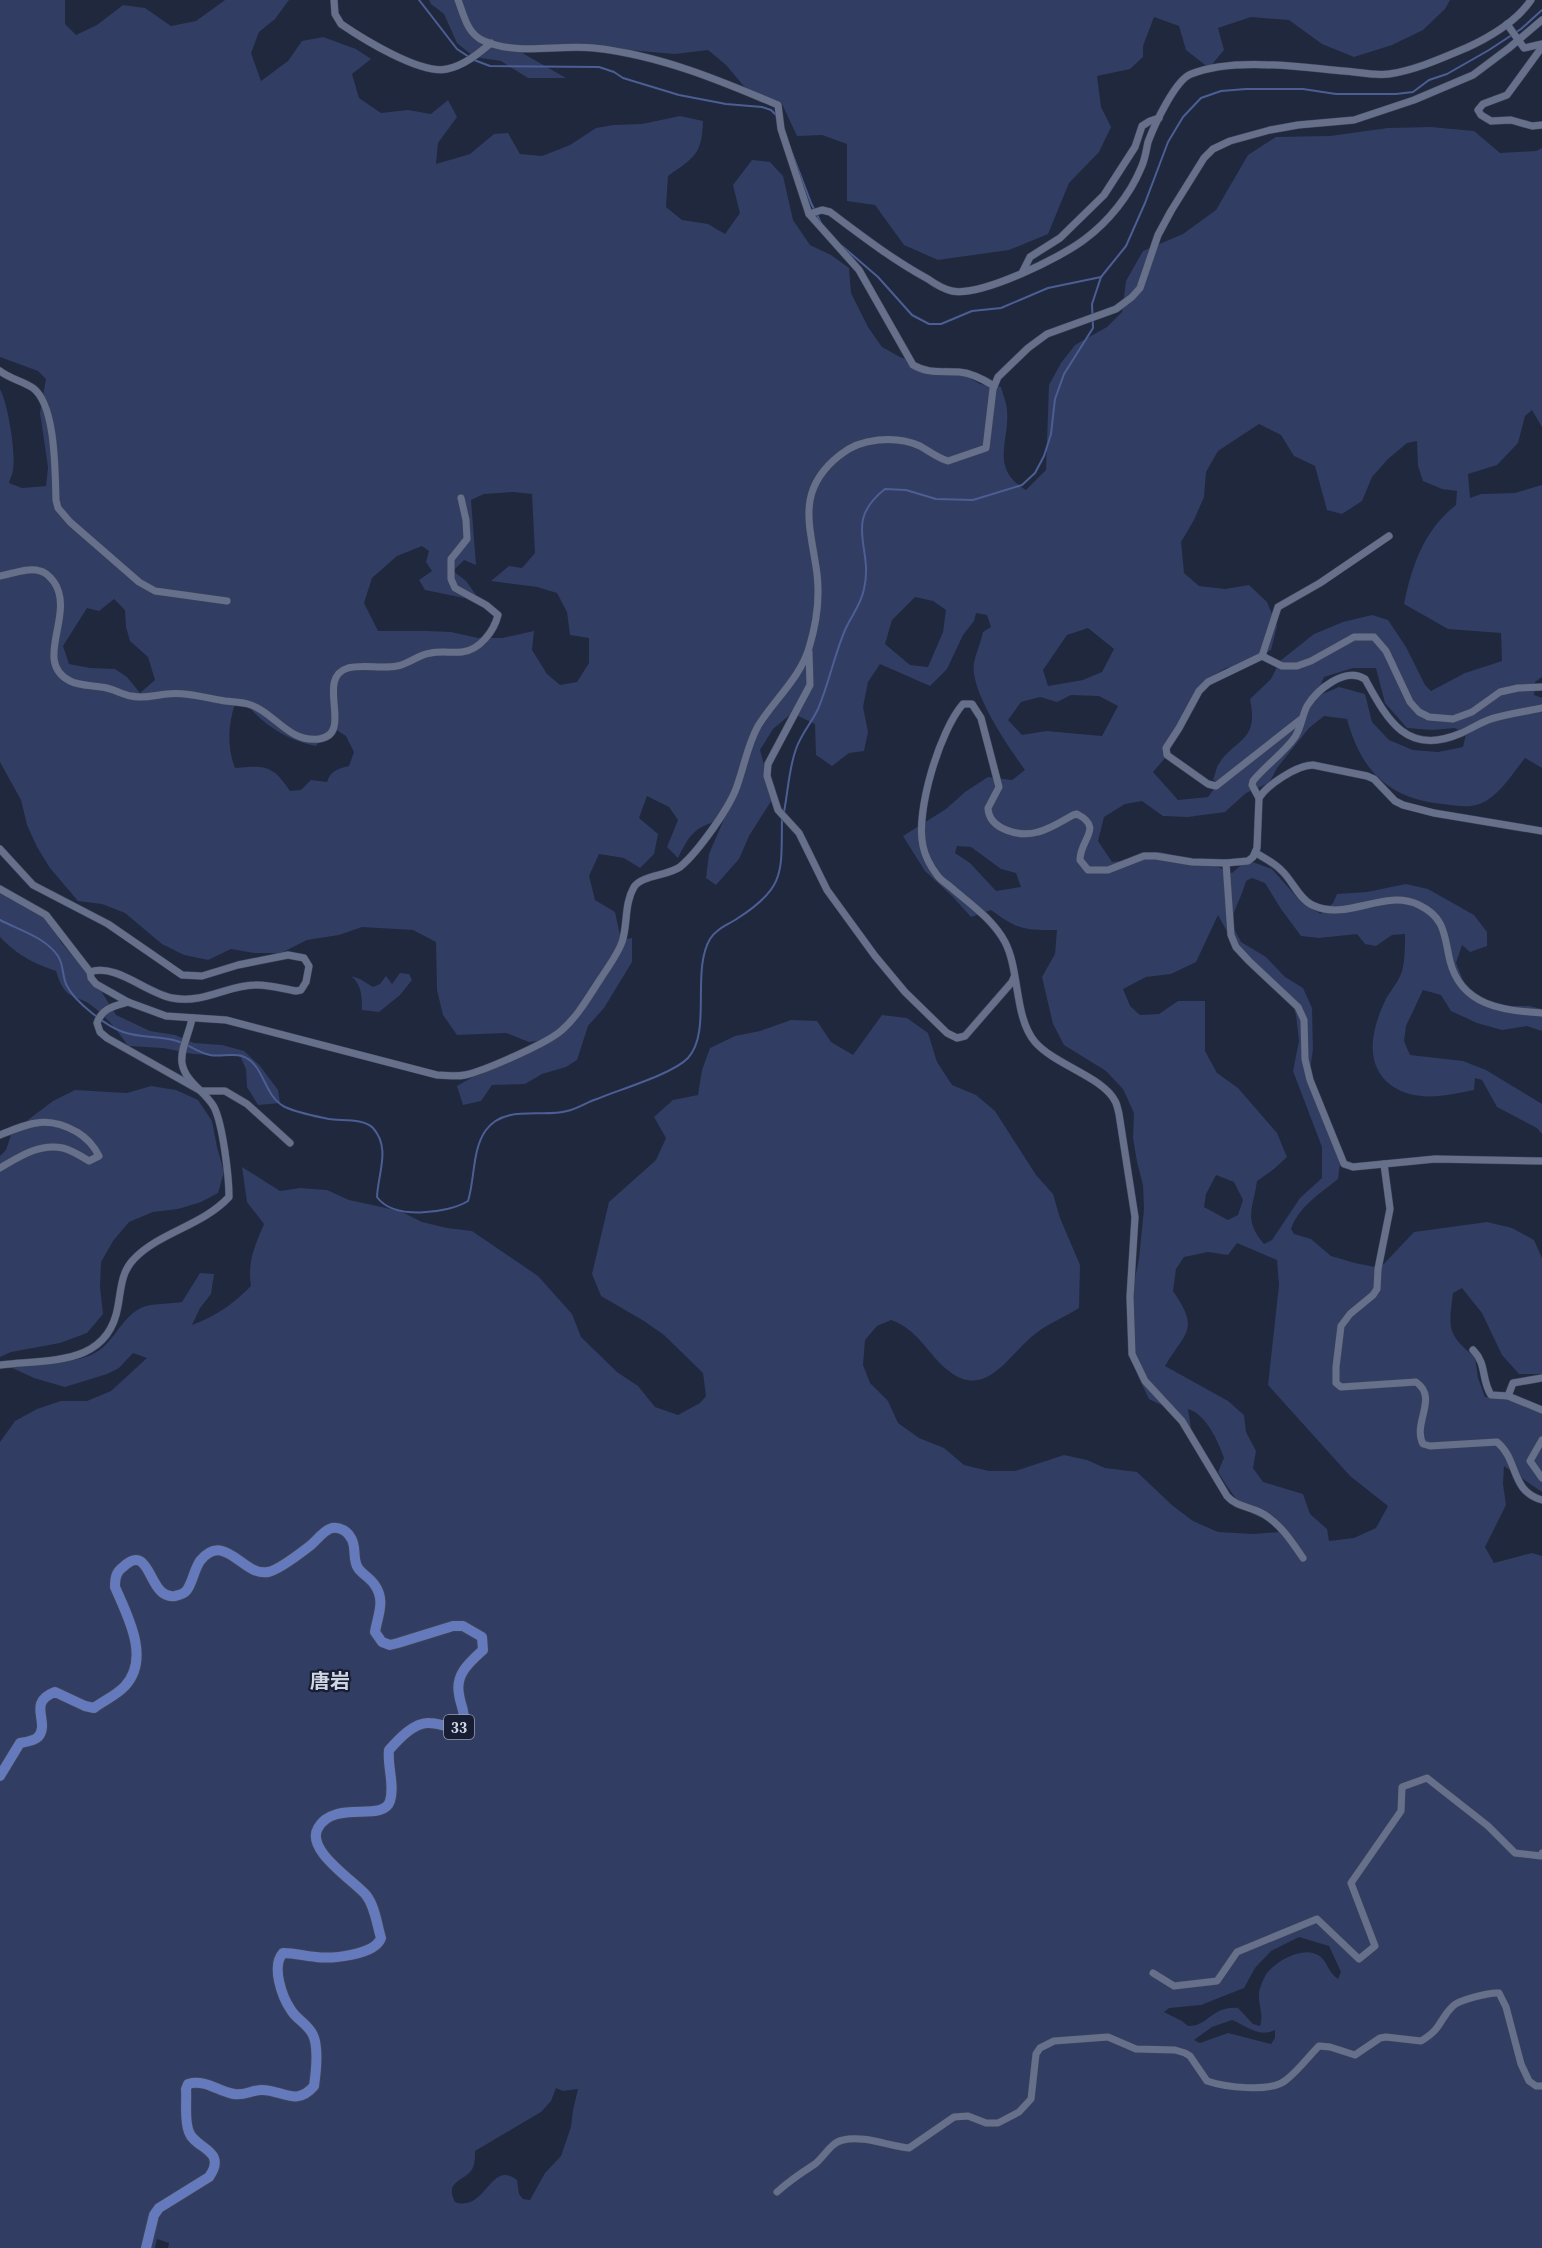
<svg xmlns="http://www.w3.org/2000/svg" width="1542" height="2248" viewBox="0 0 1542 2248" font-family="'Source Serif 4','Noto Sans JP',serif">
	<rect width="100%" height="100%" fill="#20283e"/>
	<!-- green -->
	<g fill="#313d62" fill-rule="evenodd">
		<path d="M0 0H65V24L76 35 97 25 123 5 145 8 171 26 196 21 225 0H289L275 19 259 32 251 53 261 81 288 61 302 41 323 37 356 49 371 59 352 74 359 98 381 113 408 110 431 114 448 100 457 117 438 143 436 164 470 154 494 134 508 133 520 154 542 156 570 145 596 128 614 125 642 124 680 116 703 121C702 154 695 157 668 176L666 207 682 220 708 224 725 234 740 213 733 185 752 160 770 162 783 176 793 220 810 245 831 255 849 268 851 293 868 327 882 347 900 357 928 367 961 373 980 384 1001 387C1003 394 1006 402 1007 409 1010 442 989 468 1026 490L1046 470 1049 385 1061 363 1075 345 1107 327 1122 312 1126 281 1143 251 1183 234 1216 210 1248 155 1276 137 1330 136 1388 128 1431 127 1474 131 1500 153 1536 151 1542 148V427L1532 410 1525 416 1518 443 1497 465 1468 474 1470 498 1481 494 1515 493 1542 485V677L1535 682 1534 695 1542 698V768L1525 758C1512 774 1497 800 1476 805 1466 808 1453 805 1443 804 1389 799 1361 771 1347 719L1324 716 1309 728 1277 768 1269 783 1246 793 1225 812 1188 817 1163 816 1142 801 1125 804 1104 817 1098 841 1112 862 1136 859 1160 852 1209 863 1232 873 1247 860 1272 869 1303 904 1321 914 1333 903 1337 894 1367 892 1406 884 1428 889 1474 915 1487 932V946L1470 952 1462 945 1456 963 1469 994 1505 1006H1529L1542 1009V1031L1527 1026 1502 1030 1477 1023 1451 1011 1441 995 1423 990 1406 1026 1404 1041 1410 1055 1463 1061 1486 1070 1542 1104V1134L1537 1128 1497 1107 1482 1080 1475 1078 1474 1090C1445 1096 1410 1104 1386 1081 1364 1059 1373 1025 1386 999 1391 990 1399 981 1402 971 1405 960 1405 946 1405 934L1392 935 1376 946 1365 944 1357 934 1319 938 1301 936 1281 909 1265 883 1252 878 1246 881C1242 896 1234 909 1231 923L1241 942 1266 957 1285 977 1303 988 1312 1008 1313 1049 1309 1077 1329 1127 1340 1164 1338 1179C1320 1194 1299 1206 1291 1229L1294 1234 1311 1239 1331 1256 1355 1263 1380 1268 1414 1232 1487 1222 1512 1228 1534 1240 1542 1258V1374H1519L1502 1355 1482 1313 1462 1288 1453 1293C1449 1327 1446 1334 1475 1357L1478 1378 1485 1397 1517 1401 1542 1412V1492L1504 1466 1503 1484 1506 1505 1485 1547 1494 1563 1532 1553 1542 1556V2248H168L169 2243 157 2239 155 2248H0V1442L15 1421 37 1409 61 1401H87L111 1391 147 1358 133 1353 119 1368 107 1374 65 1387 34 1378 8 1366C34 1364 66 1365 91 1355 113 1346 120 1318 141 1308 150 1303 172 1304 182 1302L200 1273 214 1274 211 1294 200 1308 192 1325C216 1316 233 1304 251 1286 247 1261 255 1246 264 1224L247 1202 242 1167 280 1191 300 1188 327 1190 349 1200 400 1211 422 1222 447 1228 472 1231 538 1276 572 1314 581 1337 617 1372 638 1386 655 1407 678 1415 700 1403 706 1396 703 1373 664 1335 644 1321 601 1296 592 1274 609 1202 656 1160 666 1138 654 1117 673 1100 698 1095 702 1070 710 1048 735 1036 760 1031 791 1020 817 1021 831 1042 853 1055 882 1015 907 1018 928 1033 937 1062 952 1085 976 1095 995 1111 1036 1175 1053 1194 1060 1218 1080 1265 1079 1308C1065 1317 1047 1324 1035 1334 1007 1356 985 1403 945 1368 926 1351 917 1329 891 1320L877 1326 865 1340 863 1365 870 1383 888 1401 898 1423 919 1438 944 1448 964 1465 989 1471H1015L1064 1455 1087 1460 1105 1468 1137 1472 1173 1506 1193 1521 1218 1532 1253 1534 1279 1532 1273 1520C1244 1518 1232 1493 1218 1472L1224 1458C1218 1441 1206 1414 1188 1409L1192 1435 1176 1412 1149 1399 1138 1376 1132 1352 1129 1307 1139 1259 1144 1209 1143 1185 1137 1162 1133 1138 1134 1113 1123 1089 1106 1071 1064 1045 1053 1024 1042 977 1055 954 1057 930C1024 930 1018 930 991 910L971 917 953 897 925 871 903 836 946 809 965 792 988 777 1012 780 1025 770C1009 748 969 690 974 663 976 652 981 642 983 632L991 627 987 615 976 613 974 621 963 635 947 669 930 686 880 664 868 682 863 707 868 732 864 751 849 753 832 766 816 755 815 724 792 713 773 729 760 750 773 798 749 836 739 859 716 885 706 878 709 854 724 819C695 827 691 832 678 858L667 847 678 820 669 807 647 796 639 818 658 834 654 854 640 868 624 858 599 854 589 876 595 900 615 912 621 940 632 938V962L604 1008 588 1026 577 1060 566 1067 542 1074 525 1084 492 1085 481 1101 463 1105 457 1086 497 1063 539 1049 552 1039 529 1042 506 1033 457 1035 443 1015 437 990 436 942 413 930 362 927 339 935 307 940 281 953H254L231 949 208 960 184 955 162 944 125 913 102 904 78 901 50 868 37 847 27 825 21 800 0 762V389C8 404 16 453 13 469 13 474 10 478 9 483L22 488 46 486 48 467 40 413 46 379 38 371 0 357ZM1259 424 1281 435 1294 456 1315 466 1327 510 1342 514 1362 501 1372 477 1388 459 1407 443 1417 441 1418 466 1423 481 1442 489 1457 491 1456 505C1424 530 1412 565 1404 604L1448 629 1501 633 1502 661 1465 673 1431 691 1425 685 1406 647 1388 620 1372 615 1343 622 1314 634 1280 661 1271 679 1250 699C1259 743 1236 737 1218 765 1216 769 1215 775 1213 780L1219 782 1208 797 1178 800 1153 772 1166 757 1172 739 1204 681 1226 668 1250 663 1271 650 1277 626 1267 602 1249 585 1225 589 1199 586 1184 573 1181 542 1194 520 1204 497 1206 472 1218 451ZM513 492 532 494 535 553 522 568 509 566 491 581 537 587 557 593 567 612 570 635 589 638V663L577 682 560 685 547 674 532 650 534 631 502 638H478L451 632 427 631H378L364 603 372 578 397 556 422 546 429 551 426 562 432 571 419 580 425 590 469 599 476 595 466 581 453 571 464 560 476 565 471 500 484 494ZM915 597 933 601 946 610 943 632 928 667 910 665 885 644 892 620ZM114 599 125 610 126 627 130 641 148 657 155 680 140 693 127 677 115 669 90 668 69 664 63 646 87 608 99 611ZM1088 628 1114 649 1102 672 1083 680 1048 686 1043 670 1067 635ZM1353 668H1376L1385 703 1407 728 1432 730 1455 728 1466 734 1463 747 1438 752 1413 750 1389 740 1372 722 1365 694 1339 687 1315 697 1324 677ZM1071 695 1099 696 1118 706 1102 736 1046 731 1022 735 1008 720 1021 702 1040 697 1057 702ZM235 704H246C265 726 288 741 316 746L323 736 335 729 346 736 354 752 349 766C338 769 331 770 327 782L311 780 301 790 290 791C273 765 265 765 235 768 227 748 228 724 235 704ZM957 846 971 847 1001 869 1016 873 1021 887 996 891 970 863 955 853ZM1218 915 1235 946 1289 994 1296 1015 1299 1041 1293 1071 1322 1147V1178L1300 1198 1272 1240 1264 1244C1243 1219 1253 1210 1257 1181L1274 1169 1287 1157 1277 1133 1238 1088 1217 1073 1205 1051V1001H1178L1159 1014 1140 1015 1130 1006 1123 989 1146 977 1171 974 1196 962ZM1216 1175 1234 1182 1243 1200 1238 1215 1228 1220 1204 1207 1206 1194ZM1237 1243 1277 1260 1279 1285 1268 1385 1350 1476 1388 1506 1376 1528 1354 1538 1329 1541 1327 1529 1310 1514 1303 1494 1263 1482 1253 1468 1256 1451 1246 1432 1244 1415 1228 1401 1165 1366C1186 1331 1200 1330 1173 1291L1176 1269 1184 1257 1208 1252 1228 1255ZM1299 1937 1329 1946 1341 1972 1338 1979C1329 1973 1328 1964 1321 1957 1306 1944 1277 1960 1267 1973 1264 1977 1259 1989 1259 1994 1258 2006 1264 2013 1260 2026L1253 2024 1238 2008C1211 2006 1208 2027 1188 2026L1182 2021 1164 2012 1169 2008 1201 2005 1244 1988 1255 1968 1271 1951ZM1232 2020C1247 2026 1258 2038 1275 2030V2038L1271 2044 1228 2033 1200 2043 1194 2040 1212 2027ZM556 2088 563 2091 578 2089 573 2110 571 2127 561 2156 545 2173 530 2200 523 2199 519 2194 517 2180C490 2159 486 2213 455 2202 445 2182 461 2182 471 2171 475 2166 475 2158 475 2151L541 2112 551 2101Z"/>
		<path d="M429 0H1450L1445 9 1423 30 1392 45 1354 57 1322 44 1289 20 1251 17 1218 28 1224 50 1209 68 1186 50 1179 26 1154 17 1143 46V57L1130 69 1097 76 1101 107 1111 127 1099 152 1069 183 1048 234 1009 250 938 260 904 245 875 205 847 201V144L822 135 797 136 781 102 748 91 726 65 708 50 675 54 582 46 517 50 566 78H528L501 61 474 57 457 43 444 14 431 4Z"/>
		<path d="M0 891 56 923 60 941 98 986 116 1015 150 1031 175 1035 194 1043 222 1045 244 1051 260 1066 278 1090 280 1103 258 1105 247 1087 246 1069 240 1056 193 1054 163 1048 128 1046C119 1032 108 1019 96 1009 78 992 66 1005 56 971 33 963 17 955 0 937Z"/>
		<path d="M400 973 409 974 412 980 400 995 379 1012 362 1010C362 997 362 985 351 976L360 979 373 987 380 984 386 976 392 984Z"/>
		<path d="M151 1086 176 1090 198 1100 212 1121 217 1147 224 1172 218 1193 201 1202 178 1209 153 1212 129 1222 113 1241 101 1262 100 1287 103 1314 87 1333 60 1343 11 1352 0 1357V1156L6 1150 12 1132 53 1101 75 1090 127 1093Z"/>
	</g>
	<g fill="none" stroke-linecap="round" stroke-linejoin="round">
		<!-- stream -->
		<g stroke="#4c5e94" stroke-width="2">
			<path d="M419 0 457 49 469 57"/>
			<path d="M474 60 490 66 599 67 614 72 623 78 679 95 726 104 762 107 771 110 778 117"/>
			<path d="M792 153 811 203 822 225"/>
			<path d="M842 246 878 277 912 315 929 324H941L972 311 1001 308 1048 288 1101 277"/>
			<path d="M784 812C788 791 789 768 796 749 801 734 812 722 818 709 829 683 834 656 845 630 851 616 861 605 864 589 874 547 842 523 885 489L906 490 936 499 973 500 1022 485 1035 473 1044 456 1051 434 1055 399 1064 374 1093 328 1092 304 1101 277 1126 246 1145 203 1168 142 1183 117 1201 98 1221 91 1246 89H1303L1336 94H1396L1413 92 1429 80 1447 74 1489 50 1521 29 1542 10"/>
			<path d="M0 920C19 930 45 937 58 956 64 965 62 977 67 986 75 1002 106 1026 123 1032 140 1038 160 1036 177 1041 188 1044 198 1053 210 1055 220 1057 232 1053 242 1056 265 1064 263 1096 285 1107 298 1113 315 1116 329 1119 341 1121 364 1118 373 1128 391 1148 378 1173 377 1197 393 1220 447 1214 468 1201 475 1179 472 1149 486 1130 505 1104 543 1118 567 1111 577 1109 587 1102 597 1099 618 1090 673 1074 688 1058 712 1032 691 971 710 939 717 928 728 925 738 918 787 887 781 870 782 817"/>
		</g>
		<defs>
			<g id="street">
				<path d="M334 0 335 14 341 24C363 39 421 75 447 69 463 66 478 54 491 43"/>
				<path d="M458 0C464 15 467 34 484 41 519 56 558 44 594 48 659 55 719 80 778 105L781 129 809 214 859 270 913 365C928 374 942 371 959 372 972 373 983 379 994 386"/>
				<path d="M1507 24 1524 48 1542 44"/>
				<path d="M1542 47 1507 95 1483 104 1478 110 1481 115 1491 121 1511 120 1532 126 1542 125"/>
				<path d="M809 214 822 210 830 212C862 236 893 260 928 279 935 284 943 289 952 291 981 297 1062 257 1085 239 1108 222 1130 195 1141 168 1145 160 1146 151 1148 142 1154 126 1175 80 1191 74 1233 57 1298 67 1344 71 1358 72 1375 76 1389 74 1416 70 1442 58 1466 48 1490 37 1516 22 1531 0"/>
				<path d="M1022 273 1030 257 1060 238 1104 195 1135 147 1142 126 1150 121 1159 118"/>
				<path d="M0 371C10 379 23 381 33 388 56 405 55 473 56 500L58 508 70 522 139 582 155 591 227 601"/>
				<path d="M0 576C12 574 28 567 40 571 46 572 51 578 54 582 76 614 32 662 70 681 80 686 91 685 101 687 112 688 121 694 131 696 143 699 155 695 167 694 187 692 206 698 225 701 233 702 241 702 248 704 275 712 288 743 319 739 355 734 314 678 348 668 363 664 381 669 397 666 409 664 419 654 431 653 441 651 452 653 462 652 480 650 494 631 498 615L486 605 455 588 451 579V559L467 539 466 520 461 498"/>
				<path d="M809 652 810 685 768 764 767 776 778 810 799 833 827 890 875 956 905 992 947 1033 957 1038 965 1036 1012 982 1014 977"/>
				<path d="M1262 656 1282 666H1297L1311 661 1354 637H1374L1386 651 1410 702 1419 712 1429 717 1453 719 1472 712 1500 692 1518 688 1542 687"/>
				<path d="M1300 720 1216 786 1208 784 1167 755 1166 748 1179 728 1199 691 1208 682 1262 656 1278 607 1320 583 1389 536"/>
				<path d="M1259 798C1267 785 1297 765 1313 765L1367 776 1374 779 1395 801 1403 805 1434 813 1542 831"/>
				<path d="M0 849 33 885 108 924 182 975 202 976 238 965 288 955 304 958 309 966 306 982 301 990 296 991C283 989 268 984 255 985 227 985 205 1004 172 998 146 993 116 963 90 972"/>
				<path d="M1256 853C1264 858 1275 863 1282 871 1292 880 1299 899 1312 905 1348 922 1384 888 1419 905 1446 918 1444 936 1450 961 1461 1006 1504 1011 1542 1013"/>
				<path d="M1226 863 1231 935 1236 947 1249 961 1298 1007 1304 1020 1305 1059 1310 1080 1344 1164 1353 1167 1435 1159 1542 1161"/>
				<path d="M0 889 46 915 90 972 91 978 96 984 128 1002 166 1016 226 1020 437 1075C446 1075 456 1077 465 1075 484 1071 548 1043 562 1030 578 1016 589 996 601 978 608 967 618 954 622 942 628 924 624 904 634 887 642 875 667 876 680 867 698 852 732 805 738 783 745 763 748 744 758 726 774 700 800 678 809 648 816 625 820 599 817 574 811 527 794 491 840 455 860 438 896 435 920 446 929 451 938 458 948 461L986 448 993 389 998 377 1028 348 1047 334 1116 309 1132 297 1140 288 1158 235 1171 211 1204 158 1213 149 1230 141 1270 130 1298 125 1354 120 1414 100 1473 75 1509 48 1542 20"/>
				<path d="M128 1002C114 1006 102 1008 97 1023L100 1032 107 1038 201 1091H225L247 1104 290 1143"/>
				<path d="M0 1135C30 1123 47 1115 77 1132 87 1138 94 1146 99 1156L89 1161C81 1156 71 1150 63 1148 39 1143 19 1157 0 1168"/>
				<path d="M1384 1164 1390 1209 1378 1269 1377 1289 1373 1295 1350 1314 1341 1326 1336 1367V1383L1341 1387 1416 1382C1439 1398 1412 1423 1423 1444L1430 1446 1497 1442C1519 1460 1510 1491 1542 1500"/>
				<path d="M1473 1350C1487 1364 1481 1379 1491 1395L1508 1396"/>
				<path d="M0 1365C48 1359 108 1367 118 1306 121 1290 121 1272 134 1259 160 1232 202 1226 229 1197 229 1177 223 1125 214 1107 205 1091 185 1082 182 1063 180 1049 190 1032 192 1018"/>
				<path d="M1542 1378 1513 1383 1508 1396 1542 1410"/>
				<path d="M1542 1440 1530 1461 1542 1478"/>
				<path d="M1303 1558C1292 1542 1281 1525 1265 1515 1252 1506 1237 1508 1227 1496L1182 1421 1145 1381 1132 1354 1130 1297 1135 1217 1119 1114C1118 1110 1117 1104 1115 1101 1103 1077 1055 1065 1035 1042 1014 1017 1020 971 1005 942 993 920 973 906 954 890 949 885 941 881 937 875 931 867 925 856 923 846 915 812 940 730 963 704H972L981 718 999 787 988 808C989 830 1020 837 1038 832 1050 829 1062 821 1073 815L1077 814C1104 828 1080 839 1080 860L1088 870H1108L1144 856H1156L1192 862 1226 863 1248 861 1253 857 1257 848 1259 798 1252 785 1253 781C1265 766 1285 752 1295 737 1301 728 1302 716 1307 706 1317 690 1345 666 1365 679 1387 719 1406 756 1459 734 1469 730 1478 724 1488 720 1505 714 1524 712 1542 708"/>
				<path d="M1153 1973 1174 1986 1217 1981 1237 1952 1317 1919 1359 1959 1375 1946 1351 1883 1401 1811 1402 1787 1427 1778 1488 1826 1515 1853 1541 1856 1542 1853"/>
				<path d="M777 2192C789 2181 801 2173 815 2164 824 2157 831 2142 843 2140 864 2135 888 2146 909 2148L954 2117 968 2116 986 2123H998L1019 2112 1031 2099 1036 2054 1040 2048 1054 2041 1108 2037 1136 2049 1175 2050 1185 2053 1190 2056 1207 2081C1224 2087 1271 2093 1286 2080 1298 2071 1308 2057 1319 2046L1330 2047 1355 2055 1380 2038 1386 2037 1421 2041C1443 2028 1439 2019 1453 2006 1459 2000 1490 1992 1499 1993L1506 2007 1521 2064 1529 2081 1536 2086H1542"/>
			</g>
			<path id="primary" d="M0 1776 20 1743C26 1742 34 1741 38 1737 51 1722 26 1703 55 1692L85 1706 94 1708C103 1701 117 1695 125 1686 151 1658 127 1615 115 1587 115 1578 116 1572 123 1567 152 1540 147 1600 175 1596 180 1595 184 1594 187 1590 193 1581 194 1570 200 1561 225 1530 243 1577 268 1572 279 1570 302 1552 311 1545 317 1540 324 1530 332 1528 340 1527 347 1531 351 1538 357 1547 352 1559 358 1568 362 1574 370 1578 374 1584 386 1600 378 1614 375 1632L382 1642 390 1645 398 1643 453 1626H463L482 1637 483 1650C470 1662 455 1674 459 1694 460 1704 465 1711 464 1722L459 1727C448 1728 439 1723 429 1723 414 1722 398 1740 389 1750 387 1766 395 1785 390 1801 383 1823 334 1799 318 1828 305 1850 353 1880 366 1895 375 1906 377 1925 381 1938 375 1955 332 1959 316 1957 305 1956 294 1953 283 1953 271 1966 282 1997 291 2010 296 2019 308 2024 313 2035 319 2048 316 2072 314 2086 296 2107 283 2090 262 2090 252 2090 244 2096 234 2094 217 2091 206 2079 188 2084L186 2089C187 2102 184 2120 189 2132 195 2149 228 2150 209 2177L159 2208 154 2215 146 2248"/>
		</defs>
		<!-- street casing -->
		<use href="#street" stroke="#3d4356" stroke-width="8"/>
		<!-- primary casing -->
		<use href="#primary" stroke="#3d4356" stroke-width="12"/>
		<!-- street -->
		<use href="#street" stroke="#67708a" stroke-width="7"/>
		<!-- primary -->
		<use href="#primary" stroke="#657abc" stroke-width="10"/>
	</g>
	<g text-anchor="middle" dominant-baseline="central" stroke-width="4.5" stroke-linejoin="round" paint-order="stroke">
		<!-- shield labels -->
		<rect fill="#171e33" stroke="#989eae" stroke-width="1.5" x="444" y="1715" width="30" height="24" rx="4.5"/>
		<g font-size="15" font-weight="bold" fill="#cfd5e3">
			<text x="459" y="1727">33</text>
		</g>
		<!-- quarter labels -->
		<g font-size="20" font-weight="bold" fill="#cfd5e3" stroke="#171e33">
			<text x="330" y="1681">唐岩</text>
		</g>
	</g>
</svg>
